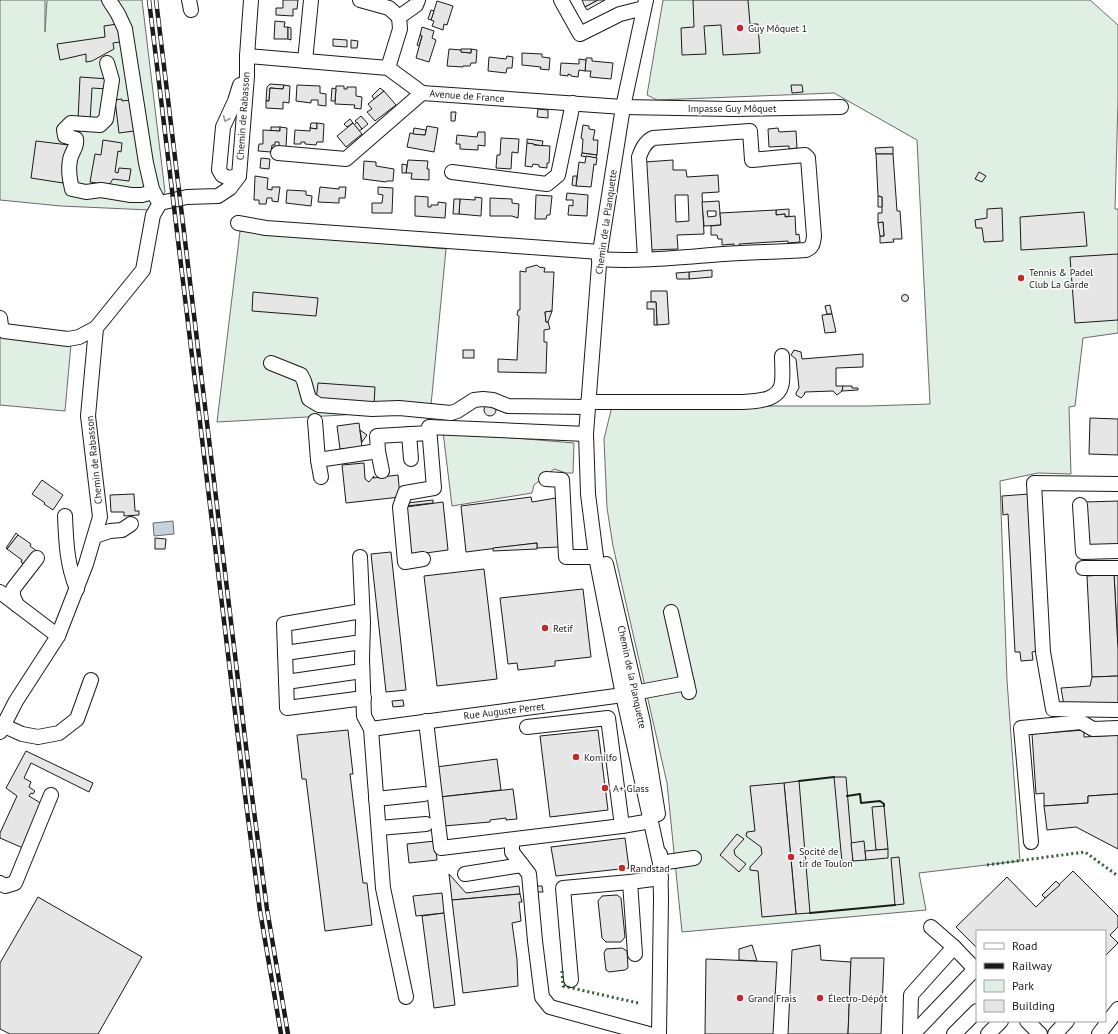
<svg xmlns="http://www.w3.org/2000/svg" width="1118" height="1034" viewBox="0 0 1118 1034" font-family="'PT Sans',sans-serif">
	<rect width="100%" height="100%" fill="#fff"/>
	<!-- green -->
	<g fill="#e0efe3" stroke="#6a6a6a">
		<path d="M0 0H45V32L47 0H142L165 192 150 210 61 206 0 200Z"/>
		<path d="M663 0H1090L1118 25V100L1115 209H1118V333L1083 338 1075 406 1069 407 1071 474 1038 473 1000 481 1007 680 1020 861 919 873 926 910 682 932 667 783 613 546 607 508 604 439 612 406H868L930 404 917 140 834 93 657 100 647 95Z"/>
		<path d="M240 231 446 249 431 405 343 415 217 422Z"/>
		<path d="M0 337 71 344 65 411 0 405Z"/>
		<path d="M443 432 574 443 573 473H566L554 469 534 485 532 493 452 506Z"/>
	</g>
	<!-- water -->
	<path fill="#c6d2dc" stroke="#6a6a6a" d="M173 521 174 534 154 536 153 523Z"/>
	<!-- building -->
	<g fill="#e6e6e6" stroke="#1a1a1a" fill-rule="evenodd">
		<path d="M283 0H298L297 9H293V16L276 15V8H283Z"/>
		<path d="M582 0H598L585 7Z"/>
		<path d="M598 0H605L587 10 585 7Z"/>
		<path d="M693 0H748L750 24H758L760 53 723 55 721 25 704 26 706 54 682 55 681 28 694 27Z"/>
		<path d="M437 1 453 6 447 25 444 24 443 30 432 26 434 21 431 20Z"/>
		<path d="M431 10 434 11 431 20 428 19Z"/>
		<path d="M275 21 285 22 284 27H288V39H274Z"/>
		<path d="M117 24 120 42 113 43 114 49 92 61 86 62V54L60 60 57 44 105 37 104 26Z"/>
		<path d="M288 27 291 28V40L288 39Z"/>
		<path d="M422 27 434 31 432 38 436 40 429 62 416 58 422 36 420 35Z"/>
		<path d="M420 35 422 36 419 46 417 45Z"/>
		<path d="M333 39 347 40V47L333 46Z"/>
		<path d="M351 40 358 41 357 48H351Z"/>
		<path d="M449 49 462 50 461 52 471 53V49L477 50 476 63H471L470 66H463V67L447 66Z"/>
		<path d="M461 49H471V53L461 52Z"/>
		<path d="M522 53 542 54V57L550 58 549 70 540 69 541 67 522 65Z"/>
		<path d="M507 56 513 57 512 68H507L506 73 488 71 489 57 506 59Z"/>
		<path d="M586 58H592V61L613 63 611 79 590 77 591 71H585Z"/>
		<path d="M579 59 586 60 585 71 579 70 578 77 571 76V75L568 74V76L560 75 561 63 579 64Z"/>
		<path d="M80 77 109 79 108 89 92 88 90 121 78 120Z"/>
		<path d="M270 84 284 85 283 89 270 88 269 101H266L267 87Z"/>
		<path d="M284 85 290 86 289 103 283 102V109L266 108V101H269L270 88 283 89Z"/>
		<path d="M297 85 320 86V93L326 94V106L318 105V100H311V103L296 101Z"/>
		<path d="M791 85H802L803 92 792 93Z"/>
		<path d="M336 86H344V89H347V87H356V96L362 97 361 109 354 108 355 105 335 104Z"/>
		<path d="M332 88 336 89 335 101H331Z"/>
		<path d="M380 88 384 91 374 99 372 96Z"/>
		<path d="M384 91 396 105 375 121 367 112 372 109 368 104Z"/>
		<path d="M122 99V101L131 100 134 131 119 133 115 100Z"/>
		<path d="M538 109 548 110V118L537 117Z"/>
		<path d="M451 112H456L455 121H451Z"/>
		<path d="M361 116 368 124 362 129 355 121Z"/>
		<path d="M350 119 353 123 347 127 344 124Z"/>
		<path d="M357 122 362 129 359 131 354 125Z"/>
		<path d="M311 123H317V129L310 128Z"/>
		<path d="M317 123 324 124 323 142H317L316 145 305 144V142H301V144H294L295 130 310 131V128L317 129Z"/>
		<path d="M353 123 362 134 346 147 337 136Z"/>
		<path d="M583 125 589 126V129L595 130 593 140H598L597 155 582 153 583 139 581 138Z"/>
		<path d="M427 126 438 128 434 152 407 147 410 133 425 135Z"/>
		<rect x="271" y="127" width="9" height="4"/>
		<path d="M280 127 287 128 286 147H279V142H275V145H272L271 152 258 151 259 144H263V130L280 131Z"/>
		<path d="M414 128 426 130 425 135 413 134Z"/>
		<path d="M778 128 779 132 796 131 797 148 789 149V146L769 147 768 129Z"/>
		<path d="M478 132H485V146L478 145V150L460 149V144H456L457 135 477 137Z"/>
		<path d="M501 138 519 139 518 153 512 152 511 169 496 168 497 155H500Z"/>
		<path d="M527 139 543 141 542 146 527 143Z"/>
		<path d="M103 140 122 143 121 152 118 151 115 172 118 173 119 168 131 169 129 181 113 179 109 185 90 182 95 154 101 155Z"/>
		<path d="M36 141 69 145 63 183 31 178Z"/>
		<path d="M527 143 534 144V145L550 146 549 163H547V168L539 167V165L533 164 532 167 525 166Z"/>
		<path d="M893 147V154H876L875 148Z"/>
		<path d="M582 153 597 155 596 158 581 156Z"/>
		<path d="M876 154H893L897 211H900L902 239H893L894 242 880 243V236H884L883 222 878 223V213H882V197L878 196Z"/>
		<path d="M586 156 597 158 596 165 594 164 591 187 576 186 579 162 585 163Z"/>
		<path d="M261 158 270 159 269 169 260 168Z"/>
		<path d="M408 160 428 161 427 169H429V180L411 179 412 173H406Z"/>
		<path d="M673 160V170H686L687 177 718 175 719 192 702 193 704 234 677 235 678 249 650 250 645 162ZM675 195H688L689 221 676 222Z"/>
		<path d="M364 161 376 162V166L394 169 393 181H387L386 182 363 179Z"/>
		<path d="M402 164 407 165 406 173H402Z"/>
		<path d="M979 172 986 176 982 182 975 179Z"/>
		<path d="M255 176 268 178 267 189 272 190V187H280L278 202 272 201V198H267L266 204H259V200H254Z"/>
		<path d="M573 176H577L576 186 572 185Z"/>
		<path d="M320 187 339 189V187H346L345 198H339V203L318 202Z"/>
		<path d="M378 187 393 188 392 213H372V203H382L383 195 378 194Z"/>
		<path d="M287 190 306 191V195L312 196 311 206 286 203Z"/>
		<path d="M567 193 588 195 587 216 568 215 569 205 573 206V200H566Z"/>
		<path d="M536 195 552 196 550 215H547L546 219H535Z"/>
		<path d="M415 196 428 197V207H431V205H438V202L446 203 445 218 415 216Z"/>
		<path d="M878 196 882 197V207H878Z"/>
		<path d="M475 197 482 198 481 216 459 214 460 199 475 200Z"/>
		<path d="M490 198 512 199V203L519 204 518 218 512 216H490Z"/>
		<path d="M454 199H460L459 214H453Z"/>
		<path d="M719 201 721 225 704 226 702 202ZM707 211H716V216L708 217Z"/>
		<path d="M1002 208 1003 241 984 242 982 228H976L975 220 987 218V209Z"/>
		<path d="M789 209V216L785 217V214L776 215V210Z"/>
		<path d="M776 210V215L785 214V217L795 216 796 235 799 234 800 242 788 243V241L739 244 740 248 734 249V244L722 245V239H718L717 235H711V226L721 225 720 213Z"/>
		<path d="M1084 212 1087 246 1021 250 1020 217Z"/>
		<path d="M883 222 884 236H880L878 223Z"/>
		<path d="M1118 254V320L1075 323 1070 257Z"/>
		<path d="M537 265 539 267 545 268 544 272H554L552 311 545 312 546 322H548L550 329 544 330V342H547L546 373 498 372V359L517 360 519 316 517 315 518 310H520V271L526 272V268Z"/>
		<path d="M712 270V277L689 279V272Z"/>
		<path d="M689 272V279H677L676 273Z"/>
		<path d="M651 291H667L669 324 657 325 656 302H651Z"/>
		<path d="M253 292 318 298 316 316 252 311Z"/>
		<circle cx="905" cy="298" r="3.5"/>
		<path d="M647 302H656L657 325H654V309H647Z"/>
		<path d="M830 305 832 314H827L825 306Z"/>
		<path d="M552 311 548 322H546L545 312Z"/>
		<path d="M832 314 836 332 825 333 822 315Z"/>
		<rect x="463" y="350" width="11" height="8"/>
		<path d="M794 350 801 352 802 359 863 354V367L836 368V386H843L842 391 837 395 833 391 805 392 804 395 801 398 796 395V393L799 388 796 359 791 355Z"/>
		<path d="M318 383 375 387 374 405 316 402Z"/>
		<path d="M843 386H852V388H858V390L842 391Z"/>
		<circle cx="490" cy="410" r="6"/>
		<path d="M1090 418 1118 419V455L1089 454Z"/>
		<path d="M359 423 362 447 340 449 337 426Z"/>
		<path d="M360 430 367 435 362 442Z"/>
		<path d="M364 463 365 479 369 482 374 476 373 478 398 475 400 497 346 503 342 465Z"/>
		<path d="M42 480 63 495 53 510 44 504 45 503 32 494Z"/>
		<path d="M134 494 135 511H139V515L124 516V512H111L110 495Z"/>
		<path d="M1029 494 1037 651 1032 652 1033 660 1021 661 1020 652H1015L1008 514 1003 515 1002 496Z"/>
		<path d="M531 497 532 502 556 498 559 547 537 548V543L466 552 461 506Z"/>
		<path d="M433 500V503L407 506V503Z"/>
		<path d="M1118 501V548H1085V502Z"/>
		<path d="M443 502 448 550 411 555 406 507Z"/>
		<path d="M16 533 18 535 7 549 6 548Z"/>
		<path d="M18 535 31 544 30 546 38 552 28 567 21 562 22 560 7 549Z"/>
		<path d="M155 538 166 539 165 549H155Z"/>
		<path d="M537 543V549L493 551V548Z"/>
		<path d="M391 552 406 690 386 692 371 554Z"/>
		<path d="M484 569 497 679 437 686 424 576Z"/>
		<path d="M1114 574H1118V649Z"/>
		<path d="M1114 574 1118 649V676L1092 677 1087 576Z"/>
		<path d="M583 589 591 657 555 661V666L518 670 517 663 508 664 500 598Z"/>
		<path d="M1118 676V703L1064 705 1061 688 1090 686 1092 677Z"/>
		<path d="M403 700 404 706 393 707 392 701Z"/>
		<path d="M348 730 353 774H350L363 883H367L372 925 325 931 306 779H302L297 735Z"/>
		<path d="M598 730 608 810 550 817 540 736Z"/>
		<path d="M1084 730V737L1118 735V794L1088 796V803L1044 806V793L1036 794 1032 734Z"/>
		<path d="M26 751 93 783 89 792 31 763 24 778 31 782 29 787 35 791 33 794 31 793 29 796 44 805 23 848 0 838V833L17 796 6 788Z"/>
		<path d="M497 759 501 790 440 797 436 767Z"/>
		<path d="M834 777H846L853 861 842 862Z"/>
		<path d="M799 781 810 913 796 914 784 783Z"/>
		<path d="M784 783 796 914 762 917 758 871 750 870V867L762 854 761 847 746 836 747 832 755 831 750 786Z"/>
		<path d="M513 789 517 819 506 820V818L490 820V822L444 826 440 797Z"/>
		<path d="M1118 794V849L1076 827 1047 830 1044 806 1088 803V796Z"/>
		<path d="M884 806 888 849 876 850 872 807Z"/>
		<path d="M737 834 744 839 734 850 735 855 746 864 739 872 720 855Z"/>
		<path d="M625 838 629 868 556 876 551 847Z"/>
		<path d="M435 841 437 860 409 863 407 844Z"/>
		<path d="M864 841 866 860 853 861 851 843Z"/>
		<path d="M888 849V858L866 860 865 851Z"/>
		<path d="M899 857 904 904 895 905 891 858Z"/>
		<path d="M1073 871 1118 916V927L1110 935 1118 943 1105 956V931H977V948L956 927 1007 877 1036 907Z"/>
		<path d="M449 874 466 893 519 886 520 894 452 900Z"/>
		<path d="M1056 881 1060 885 1045 898 1042 895Z"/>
		<path d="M537 886H542L543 892H537Z"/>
		<path d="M442 893 444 913 416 916 413 896Z"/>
		<path d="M520 894 522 902H519L521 921 512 923 517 959 518 986 463 993 452 900Z"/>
		<path d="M617 895 621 898 625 937 621 942H606L602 938 598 901 602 896Z"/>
		<path d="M38 897 142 957 98 1034H10L0 1029V963Z"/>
		<path d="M444 913 455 1005 434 1008 422 916Z"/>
		<path d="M752 945 757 961 739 960V949Z"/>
		<path d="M820 945 821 960 851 962 848 1034H788L792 950Z"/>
		<path d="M622 948 627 951 628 968 625 970 609 972 606 970 604 953 606 949Z"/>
		<path d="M851 958H884L881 1034H848Z"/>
		<path d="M706 959 777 962 773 1034H705Z"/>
	</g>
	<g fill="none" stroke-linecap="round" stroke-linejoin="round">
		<defs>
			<g id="minor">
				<path d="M109 0 118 14 125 29 146 163 152 189 157 199"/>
				<path d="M189 0 191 10"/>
				<path d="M360 0 389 8 399 17"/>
				<path d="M561 0 580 34 620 14 644 8"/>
				<path d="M646 0 623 107 600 252 586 434 588 494 596 557 623 695 660 863"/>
				<path d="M399 17 416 5 418 0"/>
				<path d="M247 56 388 68 422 93 623 107 732 109 841 107"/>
				<path d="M305 61 311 0"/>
				<path d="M107 63 112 80 106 119 100 125 71 123 64 130 65 136 76 139C78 147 71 152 70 160 68 169 70 181 72 189L86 192 101 190 131 195H142L153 192"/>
				<path d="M388 68 400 29 399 17"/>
				<path d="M278 153 346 159 422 93"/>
				<path d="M452 172 547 184 558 175 573 103"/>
				<path d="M239 176 228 178 222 175 219 170 223 127 235 101 240 85"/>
				<path d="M238 223 266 228 600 252"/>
				<path d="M599 259C640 262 683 257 724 254 751 252 779 252 806 250 813 247 813 243 814 236L808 158 805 155 752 160 750 131 653 138C645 142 642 149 639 157L645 259"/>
				<path d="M0 318 1 326 4 331 68 339 79 337 96 328"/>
				<path d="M271 363 301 375 304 381 309 399 319 405 372 409 399 408 451 413 457 411 474 400 483 399 493 400 508 406 588 407"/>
				<path d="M588 402H743C757 401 780 401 782 382 783 374 782 364 782 356"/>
				<path d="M315 421 318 460 378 451 377 436 429 433"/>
				<path d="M409 434 411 459"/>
				<path d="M378 451 382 471"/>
				<path d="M318 460 321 477"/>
				<path d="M546 479 562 480 566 557H596"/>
				<path d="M1118 484 1034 483 1043 652 1053 709 1118 710"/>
				<path d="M1080 505 1083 552 1118 551"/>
				<path d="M65 516C66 541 67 566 77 589"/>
				<path d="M95 536 110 531 122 530 131 524"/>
				<path d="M360 557 363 622 362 659 364 716 371 729 383 888 406 997"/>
				<path d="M423 559 405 562 400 507 405 493 434 488 429 427 586 434"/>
				<path d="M606 564 643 722 658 814"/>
				<path d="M1083 568H1118"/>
				<path d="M0 592 58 636"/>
				<path d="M17 605 13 596V589L37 558"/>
				<path d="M362 611 284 624 287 708 364 698"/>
				<path d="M671 612 689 692"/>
				<path d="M285 653 362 642"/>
				<path d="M286 682 362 671"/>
				<path d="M426 721 441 848 622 826 651 821"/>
				<path d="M0 724 22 734 38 737 59 733 77 719 91 680"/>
				<path d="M527 727 608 718 622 826"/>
				<path d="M371 729 623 695 687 683"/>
				<path d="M0 732 16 701 58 636 86 564 100 517 88 416 96 328 143 270 153 215 160 203 187 197 218 196 230 188 239 176 247 76V56L251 0"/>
				<path d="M376 799 424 794"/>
				<path d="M379 828 426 824"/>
				<path d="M512 840V852L529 874 535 941 542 997 550 1007 649 1034"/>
				<path d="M1031 842 1021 728 1081 722 1093 729 1118 728"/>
				<path d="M660 863 694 858"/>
				<path d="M465 874 522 865"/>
				<path d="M630 882 635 954"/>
				<path d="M0 883 5 886 15 883 51 795"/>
				<path d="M931 927 954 947"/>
				<path d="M571 980 563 888 630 882 661 878"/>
				<path d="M1027 1021 1040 1034"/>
				<path d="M659 1034 661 898 660 854"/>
				<path d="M910 1034 911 995 954 947 975 969"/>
				<path d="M913 1034 975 969 977 971"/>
				<path d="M954 1034 977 1011"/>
				<path d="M988 1034 1001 1021"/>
				<path d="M1055 1034 1067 1021"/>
				<path d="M1099 1034 1118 1009"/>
			</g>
		</defs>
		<!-- minor casing -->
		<use href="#minor" stroke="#1a1a1a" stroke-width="16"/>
		<!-- minor -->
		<use href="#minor" stroke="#fff" stroke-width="14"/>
		<defs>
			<g id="rail">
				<path d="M149 0 245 795 260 911 281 1034"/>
				<path d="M156 0 252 796 267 909 288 1034"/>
			</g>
		</defs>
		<!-- rail casing -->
		<use href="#rail" stroke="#1a1a1a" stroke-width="4.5"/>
		<!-- rail -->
		<use href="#rail" stroke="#fff" stroke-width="3" stroke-dasharray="9" stroke-linecap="butt"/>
		<!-- hedge -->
		<g stroke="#2b5a34" stroke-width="3" stroke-dasharray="2 3" stroke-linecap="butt">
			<path d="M987 865 1085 852 1118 876"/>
			<path d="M562 971 563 986 638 1003"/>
		</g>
		<!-- wall -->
		<g stroke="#1a1a1a" stroke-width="2">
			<path d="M799 781 834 777"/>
			<path d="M847 796 860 794 861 803 880 801 884 804V806"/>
			<path d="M810 913 895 905"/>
		</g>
	</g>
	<!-- one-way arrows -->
	<defs><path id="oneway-chevron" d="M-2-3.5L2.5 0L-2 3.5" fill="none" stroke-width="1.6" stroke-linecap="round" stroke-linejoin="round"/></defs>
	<use stroke="#989898" href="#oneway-chevron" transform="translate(226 119) rotate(113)"/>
	<!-- markers -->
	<g fill="#c62828" stroke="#fff" stroke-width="1.5">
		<circle cx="740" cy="28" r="4"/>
		<circle cx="1021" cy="278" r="4"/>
		<circle cx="545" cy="628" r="4"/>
		<circle cx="576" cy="757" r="4"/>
		<circle cx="605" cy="788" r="4"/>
		<circle cx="791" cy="857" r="4"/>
		<circle cx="622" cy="868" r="4"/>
		<circle cx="740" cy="998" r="4"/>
		<circle cx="820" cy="998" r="4"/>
	</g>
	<g text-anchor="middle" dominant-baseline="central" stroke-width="3" stroke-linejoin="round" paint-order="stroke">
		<!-- poi labels -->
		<g font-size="10" fill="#1a1a1a" stroke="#fff" text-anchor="start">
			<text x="748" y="28">Guy Môquet 1</text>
			<text x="1029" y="272">Tennis &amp; Padel<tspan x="1029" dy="12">Club La Garde</tspan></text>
			<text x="553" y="628">Retif</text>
			<text x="584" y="757">Komilfo</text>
			<text x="613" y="788">A+ Glass</text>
			<text x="799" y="851">Socité de<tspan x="799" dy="12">tir de Toulon</tspan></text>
			<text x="630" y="868">Randstad</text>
			<text x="748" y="998">Grand Frais</text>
			<text x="828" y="998">Électro-Dépôt</text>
		</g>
		<!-- street labels -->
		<g font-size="10" fill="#1a1a1a" stroke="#fff">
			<text transform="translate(467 96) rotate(4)">Avenue de France</text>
			<text x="732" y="108">Impasse Guy Môquet</text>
			<text transform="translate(243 116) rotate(-86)">Chemin de Rabasson</text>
			<text transform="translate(606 222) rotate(-82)">Chemin de la Planquette</text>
			<text transform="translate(94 460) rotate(-96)">Chemin de Rabasson</text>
			<text transform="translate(632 677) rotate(78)">Chemin de la Planquette</text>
			<text transform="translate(504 711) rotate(-7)">Rue Auguste Perret</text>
		</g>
	</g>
	<!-- legend -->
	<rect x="976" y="930" width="130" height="92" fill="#ffffff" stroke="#a3a3a3"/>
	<rect x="984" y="943" width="20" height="6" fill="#ffffff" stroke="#a3a3a3"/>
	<text x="1012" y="950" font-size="12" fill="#1a1a1a">Road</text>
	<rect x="984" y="963" width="20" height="6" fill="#1a1a1a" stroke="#a3a3a3"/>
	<text x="1012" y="970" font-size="12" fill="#1a1a1a">Railway</text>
	<rect x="984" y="980" width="20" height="12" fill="#e0efe3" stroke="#a3a3a3"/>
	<text x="1012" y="990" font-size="12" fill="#1a1a1a">Park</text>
	<rect x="984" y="1000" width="20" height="12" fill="#e6e6e6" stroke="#a3a3a3"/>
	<text x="1012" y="1010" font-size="12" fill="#1a1a1a">Building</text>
</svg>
